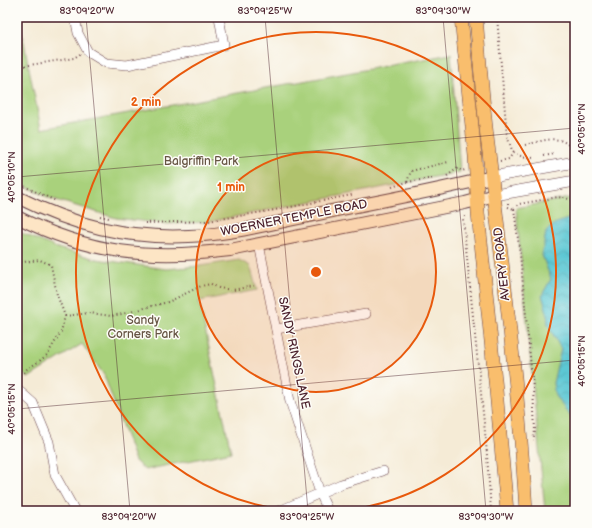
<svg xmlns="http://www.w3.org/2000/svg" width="592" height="528" viewBox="0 0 592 528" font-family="'Balsamiq Sans',sans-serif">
	<defs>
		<pattern id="water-waves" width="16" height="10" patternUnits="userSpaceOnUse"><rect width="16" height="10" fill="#5cc8d4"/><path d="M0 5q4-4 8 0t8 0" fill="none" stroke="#52abb6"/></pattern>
	</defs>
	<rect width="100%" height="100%" fill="#fdfcf7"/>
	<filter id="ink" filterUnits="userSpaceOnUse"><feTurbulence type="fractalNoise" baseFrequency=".025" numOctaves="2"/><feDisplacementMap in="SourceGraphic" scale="8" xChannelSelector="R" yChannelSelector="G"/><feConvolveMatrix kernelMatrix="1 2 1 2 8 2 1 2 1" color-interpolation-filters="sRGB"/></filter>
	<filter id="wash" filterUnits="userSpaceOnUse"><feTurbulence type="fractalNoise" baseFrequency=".012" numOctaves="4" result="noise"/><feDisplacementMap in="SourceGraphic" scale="16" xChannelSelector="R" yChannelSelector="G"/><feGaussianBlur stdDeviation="0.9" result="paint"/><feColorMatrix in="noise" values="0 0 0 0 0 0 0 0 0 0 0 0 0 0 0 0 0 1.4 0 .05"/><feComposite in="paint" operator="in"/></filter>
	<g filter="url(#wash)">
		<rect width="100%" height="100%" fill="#f5ebd6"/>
		<!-- green -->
		<g fill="#a9d17c" stroke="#7a7854">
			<path d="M17 17H19L41 129 451 54 460 172 208 222 166 224 116 218 50 198 17 182Z"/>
			<path d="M575 197V511H545L516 208Z"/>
			<path d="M17 231 57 248 96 259 166 269 200 266 239 260 250 266 257 290 199 301 231 452 145 470 135 461 104 375 82 344 28 378 17 368Z"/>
		</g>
		<!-- water -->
		<path fill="url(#water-waves)" stroke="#537480" d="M568 219 575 221V418H572L555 396 553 383 561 349 548 325 547 312 542 295 551 279 542 255 546 232 554 224Z"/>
	</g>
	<g filter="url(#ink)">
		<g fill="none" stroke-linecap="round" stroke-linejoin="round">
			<defs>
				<g id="minor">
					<path d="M75 17 78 33 88 52 106 63 127 65 224 45 219 17"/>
					<path d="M259 244 290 401 320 493 328 511"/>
					<path d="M276 329 366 314"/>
					<path d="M17 389 33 403 49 442 55 475 75 511"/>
					<path d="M279 511 341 484 383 471"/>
				</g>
				<g id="tertiary">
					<path d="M492 177 575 162"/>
					<path d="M495 195 575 181"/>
				</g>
				<g id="secondary">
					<path d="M17 197C73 225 126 239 189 236 237 234 285 220 332 211 386 200 439 190 492 177"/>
					<path d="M17 217C90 254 150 260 230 250L465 203 495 195"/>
				</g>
				<g id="primary">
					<path d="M461 17 475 156 478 213 496 390 507 511"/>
					<path d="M476 17C480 62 483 108 489 153 503 272 519 391 526 511"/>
				</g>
			</defs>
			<!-- minor casing -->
			<use href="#minor" stroke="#643e45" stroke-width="10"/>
			<!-- tertiary casing -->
			<use href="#tertiary" stroke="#643e45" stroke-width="12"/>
			<!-- secondary casing -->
			<use href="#secondary" stroke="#643e45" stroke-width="14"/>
			<!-- primary casing -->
			<use href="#primary" stroke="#643e45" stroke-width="14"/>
			<!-- path -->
			<g stroke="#643e45" stroke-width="2" stroke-dasharray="1 3" stroke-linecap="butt">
				<path d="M497 17 507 136 513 153"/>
				<path d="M17 67 74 58 80 54"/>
				<path d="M525 145C543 141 562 132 573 151"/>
				<path d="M544 156 555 154"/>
				<path d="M500 161 509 159 513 153 521 156 533 158"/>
				<path d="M447 176 458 168 462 171 465 170"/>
				<path d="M407 182 411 171 448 162"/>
				<path d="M17 183 56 201"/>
				<path d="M392 187 407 182 434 178"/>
				<path d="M508 203V207L514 209"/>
				<path d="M514 209 520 254 533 388 535 431 533 440"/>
				<path d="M514 209 519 204 558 197 575 200"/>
				<path d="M100 216 109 218"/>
				<path d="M465 216 463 219 486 442 491 511"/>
				<path d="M145 223 208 221 275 210 352 195"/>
				<path d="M17 261 23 262 40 260 51 265 57 295 65 316 61 332 47 355 38 362 27 369 23 374"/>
				<path d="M65 316 90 313 111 316 122 314 168 302 201 286 211 284 219 288 232 290 254 286"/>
			</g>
			<!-- minor -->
			<use href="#minor" stroke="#fff" stroke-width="9"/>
			<!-- tertiary -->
			<use href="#tertiary" stroke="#fff" stroke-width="11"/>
			<!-- secondary -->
			<use href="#secondary" stroke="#fde5c5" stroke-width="12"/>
			<!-- primary -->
			<use href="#primary" stroke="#f9be6d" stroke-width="13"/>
		</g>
	</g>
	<!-- ticks -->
	<path fill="none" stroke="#4a1f2b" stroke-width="1" stroke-opacity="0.45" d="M86 17 130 511M265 17 308 511M443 17 486 511M17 177 575 128M17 409 575 360"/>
	<!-- distance rings -->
	<circle cx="316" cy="272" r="120" fill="#e8590c" fill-opacity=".12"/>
	<g fill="none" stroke="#e8590c" stroke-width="2">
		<circle cx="316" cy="272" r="120"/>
		<path d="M293 511A240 240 0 1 1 339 511"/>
	</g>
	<g text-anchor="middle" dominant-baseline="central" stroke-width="3" stroke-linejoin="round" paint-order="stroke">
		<!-- park labels -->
		<g font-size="12" fill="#665443" stroke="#fdfcf7">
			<text x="201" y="161">Balgriffin Park</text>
			<text x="143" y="320">Sandy<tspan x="143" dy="14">Corners Park</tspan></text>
		</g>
		<!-- street labels -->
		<g font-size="12" fill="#4a1f2b" stroke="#fdfcf7">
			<text transform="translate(294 218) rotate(-11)">WOERNER TEMPLE ROAD</text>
			<text transform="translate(502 264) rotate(-96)">AVERY ROAD</text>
			<text transform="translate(294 353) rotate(78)">SANDY RINGS LANE</text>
		</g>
	</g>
	<circle cx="316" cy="272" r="6" fill="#e8590c" stroke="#fdfcf7" stroke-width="2"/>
	<g font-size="12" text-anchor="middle" font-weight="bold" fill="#e8590c" stroke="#fdfcf7" stroke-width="3" stroke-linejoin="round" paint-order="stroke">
		<text x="146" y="106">2 min</text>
		<text x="231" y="191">1 min</text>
	</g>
	<!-- margin -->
	<rect width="592" height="528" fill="none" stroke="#fdfcf7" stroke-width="44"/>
	<rect x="22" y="22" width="548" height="484" fill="none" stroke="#4a1f2b" stroke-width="1.5"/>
	<g font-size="10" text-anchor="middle" fill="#4a1f2b">
		<text x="87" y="14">83°09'20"W</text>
		<text x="265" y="14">83°09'25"W</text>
		<text x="443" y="14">83°09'30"W</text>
		<text transform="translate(581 129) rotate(-90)" y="4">40°05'10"N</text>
		<text transform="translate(11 177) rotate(-90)" y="4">40°05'10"N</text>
		<text transform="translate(581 361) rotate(-90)" y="4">40°05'15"N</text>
		<text transform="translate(11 409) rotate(-90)" y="4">40°05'15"N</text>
		<text x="129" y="520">83°09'20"W</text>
		<text x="307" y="520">83°09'25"W</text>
		<text x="486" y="520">83°09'30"W</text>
	</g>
</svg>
